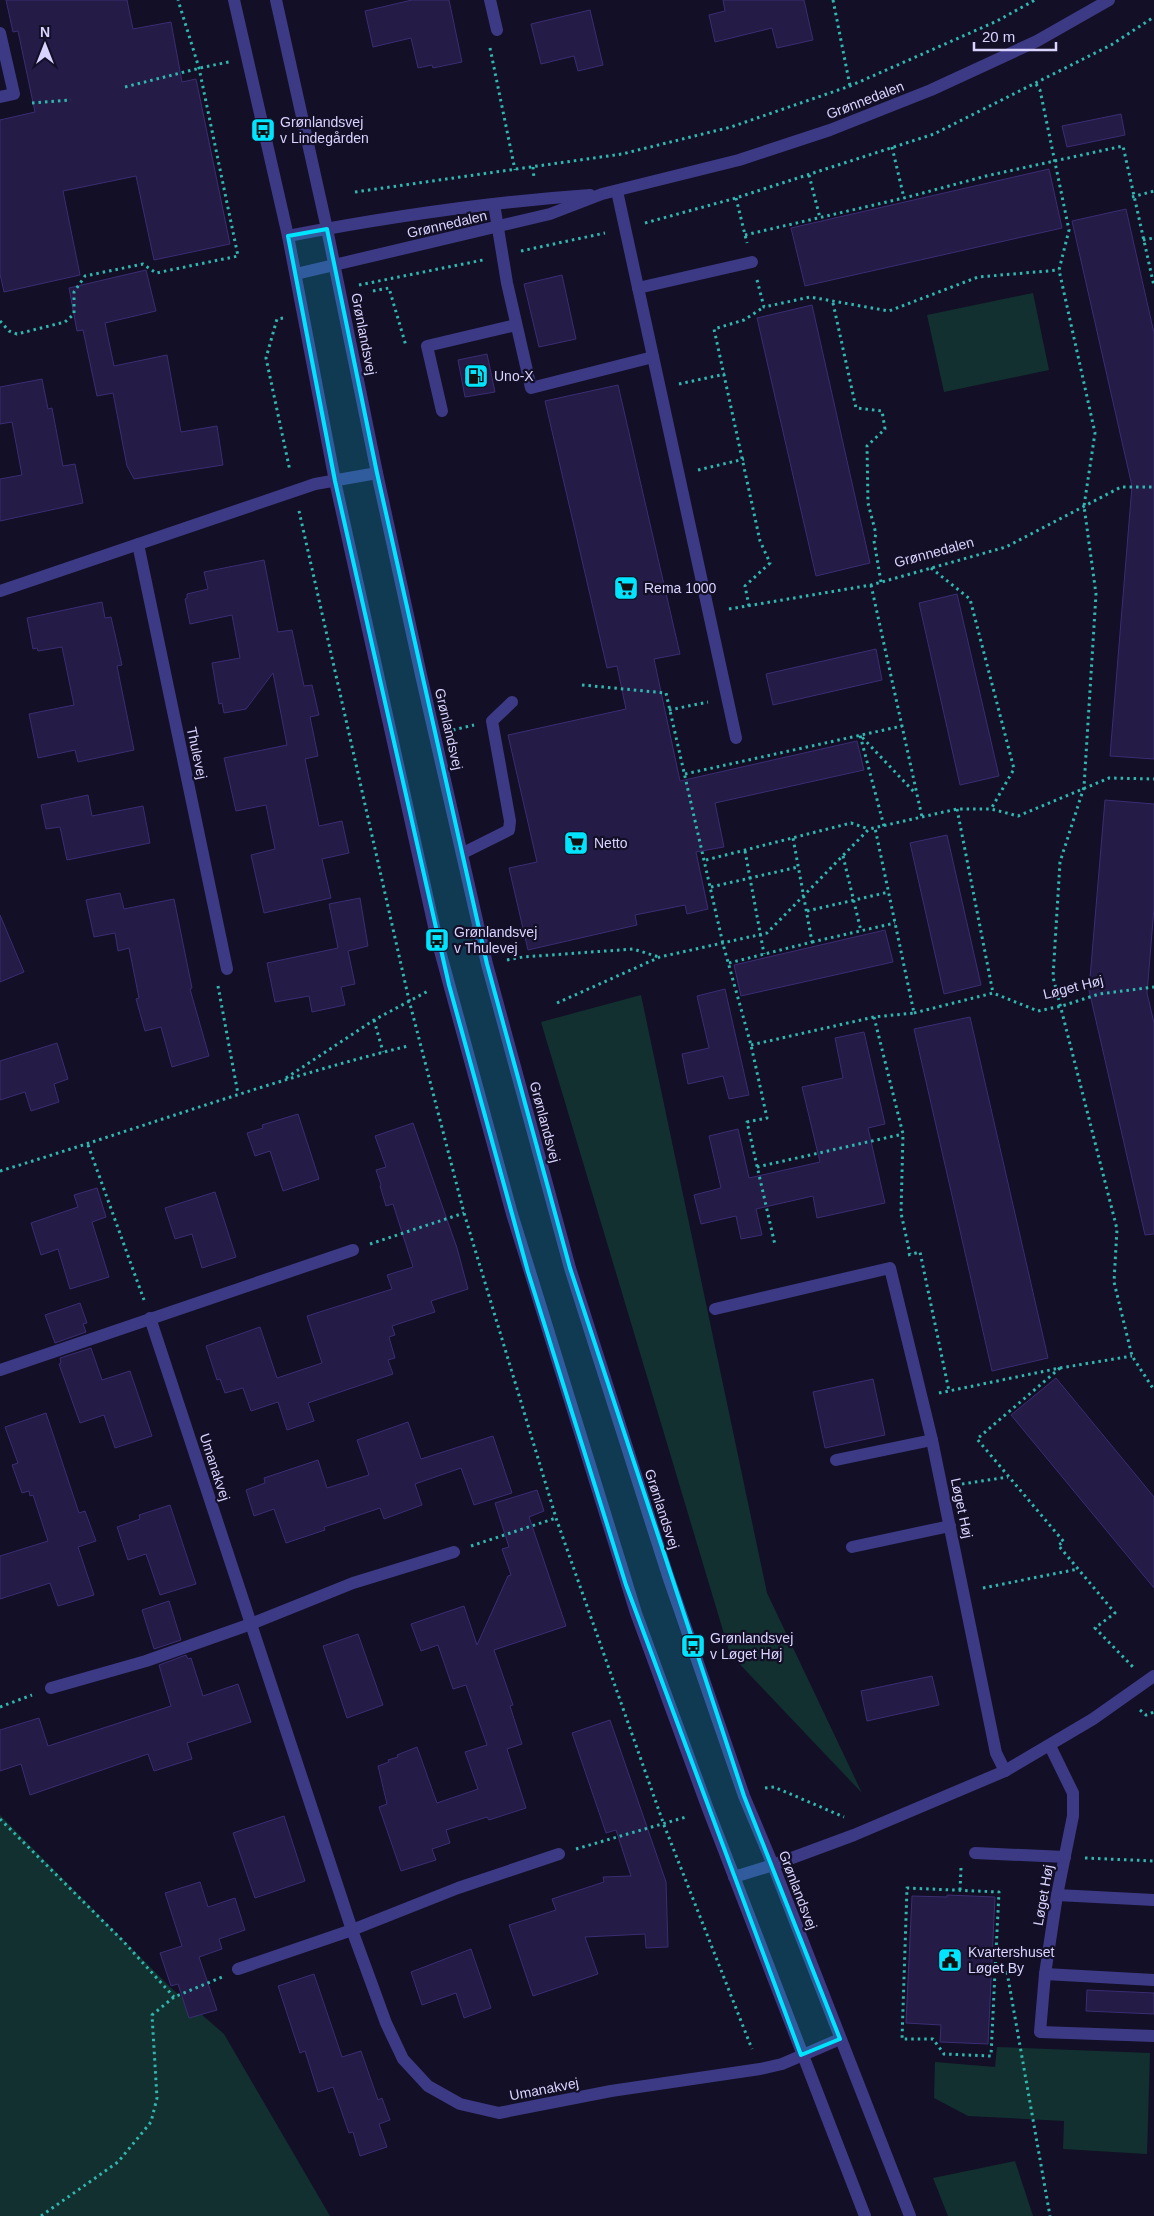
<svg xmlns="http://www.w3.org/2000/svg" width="1154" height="2216" viewBox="0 0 1154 2216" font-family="Helvetica,sans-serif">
	<rect width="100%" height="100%" fill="#130f26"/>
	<!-- green -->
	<g fill="#12302f">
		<path d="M1033 293 1049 370 944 392 927 315Z"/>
		<path d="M641 995 767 1593 862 1793 730 1654 541 1022Z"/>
		<path d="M0 1815 170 1987 224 2034 330 2216H0Z"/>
		<path d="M997 2047 1150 2053 1147 2154 1063 2149 1064 2121 968 2116 934 2098 935 2062 995 2067Z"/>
		<path d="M1015 2161 1033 2216H948L933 2178Z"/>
	</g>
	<!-- building -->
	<g fill="#241b47" stroke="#3b2d73">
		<path d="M6 0H127L133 29 171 22 182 82 196 79 230 244 154 260 136 176 63 191 80 275 4 292 0 274V120L35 112 18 31 13 32Z"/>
		<path d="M412 0H449L462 62 433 68 432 65 418 68 411 38 373 47 365 11Z"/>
		<path d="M723 0H804L813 40 777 48 772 28 715 42 709 15 725 11Z"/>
		<path d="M590 10 603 65 578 71 574 56 541 64 531 24Z"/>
		<path d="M1121 114 1125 135 1067 147 1062 126Z"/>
		<path d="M1049 169 1062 228 805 286 791 228Z"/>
		<path d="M1126 209 1154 333V759L1110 756 1132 486 1072 221Z"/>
		<path d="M146 270 156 311 105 323 114 366 167 355 181 432 217 426 223 465 134 479 127 466 113 393 97 396 83 330 77 331 69 288Z"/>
		<path d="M562 275 576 339 539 347 524 284Z"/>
		<path d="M812 305 870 563 816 576 757 318Z"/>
		<path d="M487 354 495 392 465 397 458 360Z"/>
		<path d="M42 379 48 409 52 408 63 466 75 464 83 503 0 521V479L22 475 12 422 0 424V387Z"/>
		<path d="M618 385 680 654 654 659 680 781 857 741 864 770 715 803 724 847 696 852 708 909 687 914 685 905 635 915 637 925 528 950 509 868 537 862 508 735 626 709 617 666 607 668 545 401Z"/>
		<path d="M264 560 278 632 292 630 304 686 312 685 319 715 310 717 318 756 305 759 319 826 342 821 349 853 322 859 331 898 264 913 251 855 275 849 266 805 236 811 224 758 287 745 273 673 246 709 224 713 222 703 219 704 212 663 240 658 232 615 190 624 185 599 187 598V594L208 589 204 572Z"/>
		<path d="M957 594 999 776 960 785 919 603Z"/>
		<path d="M102 602 105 618 111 617 122 665 117 666 134 750 78 762 75 750 38 758 29 714 74 705 62 647 38 651 37 648 33 649 27 618Z"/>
		<path d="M876 649 882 680 773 705 766 674Z"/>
		<path d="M88 795 92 816 143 806 150 843 67 860 60 827 46 829 41 805Z"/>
		<path d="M1105 800 1154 804V908L1147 993 1154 1023V1234L1145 1235 1089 990Z"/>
		<path d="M947 835 981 985 944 994 910 843Z"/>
		<path d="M120 893 124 909 174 899 192 988 190 989 209 1056 172 1067 161 1027 145 1031 136 999 139 998 129 948 118 951 115 933 94 937 86 900Z"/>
		<path d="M360 898 368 946 348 951 355 984 341 987 345 1005 312 1012 309 996 275 1002 267 963 338 948 329 904Z"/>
		<path d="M0 915 24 972 0 982Z"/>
		<path d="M885 930 893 962 741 996 734 965Z"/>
		<path d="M725 989 749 1095 729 1099 723 1076 688 1084 682 1054 709 1048 697 996Z"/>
		<path d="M970 1017 1048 1358 992 1371 914 1029Z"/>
		<path d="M864 1032 885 1124 868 1128 885 1203 817 1218 813 1196 756 1209 762 1235 741 1239 736 1216 701 1224 694 1195 721 1188 709 1136 738 1129 749 1178 820 1162 802 1087 843 1078 835 1038Z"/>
		<path d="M57 1043 68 1079 54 1084 59 1102 31 1111 25 1092 0 1100V1061Z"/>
		<path d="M298 1114 319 1179 283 1191 270 1151 255 1156 247 1133 263 1128 262 1125Z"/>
		<path d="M413 1123 457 1248 468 1289 431 1301 435 1312 392 1326 395 1335 389 1337 395 1358 388 1360 393 1374 308 1403 314 1421 287 1430 278 1402 251 1411 243 1388 225 1393 220 1379 217 1380 206 1346 260 1327 277 1378 322 1363 307 1316 392 1289 387 1275 413 1267 393 1204 386 1206 380 1186 381 1185 376 1170 386 1167 375 1136Z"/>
		<path d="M97 1188 106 1217 92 1222 109 1277 70 1289 58 1249 41 1255 31 1223 78 1207 74 1195Z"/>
		<path d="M215 1192 236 1257 202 1268 192 1234 175 1239 165 1208Z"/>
		<path d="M80 1303 87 1323 83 1324 86 1332 55 1343 45 1315Z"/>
		<path d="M91 1348 102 1380 130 1371 152 1436 115 1448 104 1415 80 1423 59 1364 61 1363 60 1358Z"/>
		<path d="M1056 1378 1154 1497V1588L1011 1415Z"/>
		<path d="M873 1379 885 1435 825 1448 813 1392Z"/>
		<path d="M46 1413 79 1513 85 1511 96 1541 78 1547 94 1595 58 1606 50 1583 0 1599V1556L48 1541 33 1495 30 1496 29 1491 22 1493 12 1465 18 1463 5 1427Z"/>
		<path d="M408 1422 421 1459 493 1436 512 1493 474 1505 461 1468 415 1484 422 1505 384 1519 380 1508 324 1527 325 1530 286 1543 274 1509 254 1516 246 1490 265 1483 264 1478 318 1460 327 1488 369 1475 357 1440Z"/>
		<path d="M537 1490 544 1511 529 1517 566 1626 494 1650 513 1705 510 1706 522 1744 507 1749 526 1808 489 1820 487 1817 446 1830 450 1843 432 1849 436 1860 401 1871 379 1807 387 1804 378 1766 389 1762 388 1760 398 1757 397 1755 417 1747 437 1803 478 1789 465 1752 487 1745 466 1685 453 1689 438 1645 421 1651 411 1624 464 1606 477 1645 508 1576 511 1575 502 1549 509 1547 495 1503Z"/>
		<path d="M170 1505 196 1584 160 1595 146 1554 128 1560 117 1527 140 1519 139 1515Z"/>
		<path d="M169 1601 181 1640 154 1649 142 1610Z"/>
		<path d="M358 1634 383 1705 347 1718 323 1646Z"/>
		<path d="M186 1655 188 1659 191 1658 203 1696 238 1684 251 1722 187 1743 192 1759 154 1771 148 1754 30 1795 21 1764 0 1771V1730L39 1718 48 1746 171 1706 159 1665Z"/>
		<path d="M932 1676 939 1705 867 1721 861 1691Z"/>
		<path d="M610 1720 666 1882 668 1947 646 1948 645 1934 585 1937 598 1974 533 1996 509 1925 556 1910 552 1899 604 1882 603 1877 631 1876 616 1830 606 1833 572 1733Z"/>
		<path d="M284 1816 305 1881 255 1898 233 1833Z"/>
		<path d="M200 1882 208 1907 235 1898 245 1930 219 1939 222 1949 199 1957 217 2010 189 2018 178 1984 171 1986 160 1953 182 1946 165 1893Z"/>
		<path d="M947 1895 995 1897 988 2044 940 2042 941 2025 906 2023 912 1896 947 1897Z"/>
		<path d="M471 1949 491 2008 464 2018 456 1993 422 2005 411 1972Z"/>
		<path d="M314 1974 342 2057 361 2051 378 2100 382 2098 390 2120 379 2124 387 2147 360 2156 353 2132 349 2133 333 2087 318 2092 305 2051 300 2053 278 1986Z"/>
		<path d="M1087 1990 1154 1993V2014L1086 2011Z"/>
	</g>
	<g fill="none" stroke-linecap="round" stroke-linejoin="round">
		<!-- path -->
		<g stroke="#2fb8b0" stroke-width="3" stroke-dasharray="2.5 4" stroke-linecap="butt">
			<path d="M833 0 850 86"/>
			<path d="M490 48 515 170"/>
			<path d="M1036 84 1040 90 1069 230 1059 270 1095 433 1084 506 1096 594 1084 787 1060 862 1053 977 1117 1229 1114 1282 1132 1356 1154 1390"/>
			<path d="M125 87 204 67 229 62"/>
			<path d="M32 103 71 100"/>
			<path d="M892 147 904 198"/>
			<path d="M533 167 534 179"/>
			<path d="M809 175 820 218"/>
			<path d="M355 192 622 154 731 127 850 86 997 21 1035 0"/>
			<path d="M1132 197 1154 191"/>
			<path d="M736 198 747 243"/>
			<path d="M645 223 736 198 934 134 1111 45 1154 17"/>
			<path d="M745 235 908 197 986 176 1123 146 1154 286"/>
			<path d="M1143 240 1154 238"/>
			<path d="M521 251 605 233"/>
			<path d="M757 280 764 307 810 297 889 311 978 277 1059 270"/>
			<path d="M359 285 483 260"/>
			<path d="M373 291 389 288 406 346"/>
			<path d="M833 303 856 408 882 411 885 429 867 446 868 503 876 534 874 541 881 582"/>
			<path d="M283 318 277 319 266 358 290 471"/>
			<path d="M0 321 9 331 17 334 65 322 74 314V292L85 276 143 264 156 273 238 256 199 68 178 0"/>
			<path d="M679 384 725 374"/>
			<path d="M698 470 744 459"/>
			<path d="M299 511 409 1000 464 1213 556 1518 664 1825 752 2049"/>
			<path d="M931 568 970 599 1014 769 991 809"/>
			<path d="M871 585 922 817"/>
			<path d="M749 606 745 586 770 563 760 541 714 329 744 320 764 307"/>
			<path d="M729 609 871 585 1006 547 1121 487H1154"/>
			<path d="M582 685 666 693 723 944 751 1045 767 1118 747 1122 775 1245"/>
			<path d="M669 710 708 702"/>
			<path d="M453 730 474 725"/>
			<path d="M685 774 902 726"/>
			<path d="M957 809 993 993"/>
			<path d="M884 826 860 735 916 794"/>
			<path d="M745 851 764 954"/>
			<path d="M843 856 861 931"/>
			<path d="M706 860 851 823 869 829"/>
			<path d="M711 887 798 867"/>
			<path d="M807 911 889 892"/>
			<path d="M812 942 895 923"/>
			<path d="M507 960 523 957 633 949 659 957"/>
			<path d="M729 963 812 942 793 838"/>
			<path d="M218 986 238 1094"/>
			<path d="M557 1003 660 957 767 933 869 829 957 809H991L1018 816 1109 778 1154 779"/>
			<path d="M914 1013 993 993 1038 1011 1062 1006 1099 994 1154 987"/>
			<path d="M874 1017 903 1134 901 1213 910 1254"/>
			<path d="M374 1020 383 1052"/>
			<path d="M751 1045 874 1017 914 1013 875 828"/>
			<path d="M286 1078 374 1020 430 990"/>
			<path d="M88 1145 144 1300"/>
			<path d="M757 1167 903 1134"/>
			<path d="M0 1171C136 1130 269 1080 408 1046"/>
			<path d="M370 1244 464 1213"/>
			<path d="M908 1255 920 1252 949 1391"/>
			<path d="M1060 1368 977 1439 1064 1542 1058 1545 1115 1613 1095 1628 1133 1667"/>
			<path d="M939 1393 1060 1368 1132 1356"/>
			<path d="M962 1484 1008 1477"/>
			<path d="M471 1546 556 1518"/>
			<path d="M983 1588 1078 1569"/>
			<path d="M0 1707 32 1695"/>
			<path d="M1140 1710 1146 1715 1154 1712"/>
			<path d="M765 1788 774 1787 844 1817"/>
			<path d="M0 1819 123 1941 174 1997"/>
			<path d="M576 1849 686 1817"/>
			<path d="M1085 1858 1154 1861"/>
			<path d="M960 1890 961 1868"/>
			<path d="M995 1972 991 2056 944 2054 933 2039H902L907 1888 999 1892 995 1972 1024 1973"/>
			<path d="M1007 1972 1050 2216"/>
			<path d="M41 2216 118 2162 151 2122 157 2098 152 2015 174 1997 222 1977"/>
		</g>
		<!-- minor -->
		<g stroke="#3d3a85" stroke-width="12">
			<path d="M234 0 288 236 335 481 437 940 512 1214 636 1613 708 1809 865 2216"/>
			<path d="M276 0 327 229 377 473 421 675 487 964 570 1268 668 1576 744 1796 773 1865 910 2216"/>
			<path d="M490 0 497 30"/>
			<path d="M0 33 14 94 0 97"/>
			<path d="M617 191 736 738"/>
			<path d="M494 204 507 283 531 388 653 357"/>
			<path d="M288 236C387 217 489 202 590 195"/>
			<path d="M296 274 550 214 602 194 739 160 830 130 931 90 1037 41 1109 0"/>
			<path d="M638 288 752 262"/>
			<path d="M442 411 427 346 516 325"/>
			<path d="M138 544 227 969"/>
			<path d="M0 591 315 484 377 473"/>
			<path d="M463 853 509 830 510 821 492 721 512 702"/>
			<path d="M715 1309 890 1268 932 1440 996 1753 1005 1771"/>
			<path d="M150 1318 352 1930 386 2023 403 2059 428 2086 460 2104 499 2113 611 2091 760 2069 782 2064 840 2039"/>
			<path d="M0 1370 353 1250"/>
			<path d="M836 1460 932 1440"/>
			<path d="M852 1547 950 1526"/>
			<path d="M51 1688 146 1661 251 1624 353 1583 454 1552"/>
			<path d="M1050 1746 1073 1793V1816L1057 1895 1045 1974 1040 2032 1154 2036"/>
			<path d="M975 1853 1065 1857"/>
			<path d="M734 1877 773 1865 854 1835 1005 1771 1093 1719 1154 1676"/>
			<path d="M1057 1895 1154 1900"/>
			<path d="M238 1969 352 1930 458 1888 559 1854"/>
			<path d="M1045 1974 1154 1980"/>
		</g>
	</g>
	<!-- marked area -->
	<path fill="#00e5ff" fill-opacity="0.2" stroke="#00e5ff" stroke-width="4" stroke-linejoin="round" d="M327 229 377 473 487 964 570 1268 744 1796 840 2039 801 2055 626 1585 528 1272 449 985 335 481 288 236Z"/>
	<!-- icons -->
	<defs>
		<symbol id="bus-square" viewBox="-11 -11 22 22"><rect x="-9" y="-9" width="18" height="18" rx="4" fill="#00e5ff" stroke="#130f26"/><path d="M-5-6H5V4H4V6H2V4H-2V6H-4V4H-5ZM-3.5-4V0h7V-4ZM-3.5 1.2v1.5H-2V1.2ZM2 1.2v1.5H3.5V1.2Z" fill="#111"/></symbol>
		<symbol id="fuel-square" viewBox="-11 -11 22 22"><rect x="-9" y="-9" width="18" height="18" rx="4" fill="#00e5ff" stroke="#130f26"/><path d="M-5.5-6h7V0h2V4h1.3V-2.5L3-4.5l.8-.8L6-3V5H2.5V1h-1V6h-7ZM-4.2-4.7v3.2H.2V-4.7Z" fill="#111"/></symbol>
		<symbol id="supermarket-square" viewBox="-11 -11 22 22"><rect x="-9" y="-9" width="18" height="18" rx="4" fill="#00e5ff" stroke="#130f26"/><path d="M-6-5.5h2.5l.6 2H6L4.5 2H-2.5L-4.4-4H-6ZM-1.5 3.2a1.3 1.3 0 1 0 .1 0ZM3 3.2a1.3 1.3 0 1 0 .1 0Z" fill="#111"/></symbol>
		<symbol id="civic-square" viewBox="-11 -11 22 22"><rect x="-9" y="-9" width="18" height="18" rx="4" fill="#00e5ff" stroke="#130f26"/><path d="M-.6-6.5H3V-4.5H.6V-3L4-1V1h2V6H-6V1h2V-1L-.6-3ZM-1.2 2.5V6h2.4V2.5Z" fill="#111"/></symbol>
	</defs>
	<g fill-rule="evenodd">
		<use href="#bus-square" x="249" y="116" width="28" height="28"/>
		<use href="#fuel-square" x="462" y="362" width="28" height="28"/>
		<use href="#supermarket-square" x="612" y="574" width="28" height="28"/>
		<use href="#supermarket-square" x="562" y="829" width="28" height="28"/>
		<use href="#bus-square" x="423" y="926" width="28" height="28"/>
		<use href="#bus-square" x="679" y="1632" width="28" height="28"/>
		<use href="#civic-square" x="936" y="1946" width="28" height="28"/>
	</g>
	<g text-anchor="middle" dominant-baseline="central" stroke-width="4.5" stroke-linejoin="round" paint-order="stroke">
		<!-- street labels -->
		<g font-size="14" fill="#d9d4ff" stroke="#130f26">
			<text transform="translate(865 100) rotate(-21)">Grønnedalen</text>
			<text transform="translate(447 224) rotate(-13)">Grønnedalen</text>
			<text transform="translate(364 334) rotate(79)">Grønlandsvej</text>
			<text transform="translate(934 552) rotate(-15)">Grønnedalen</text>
			<text transform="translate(449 729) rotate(77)">Grønlandsvej</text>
			<text transform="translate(197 753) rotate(78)">Thulevej</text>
			<text transform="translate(1073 987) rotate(-14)">Løget Høj</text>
			<text transform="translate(545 1122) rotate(75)">Grønlandsvej</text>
			<text transform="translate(215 1467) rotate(72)">Umanakvej</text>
			<text transform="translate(962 1508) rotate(78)">Løget Høj</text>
			<text transform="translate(662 1509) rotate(72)">Grønlandsvej</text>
			<text transform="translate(798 1890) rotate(69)">Grønlandsvej</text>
			<text transform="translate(1043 1895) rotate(-80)">Løget Høj</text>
			<text transform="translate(544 2089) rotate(-11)">Umanakvej</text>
		</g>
		<!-- poi labels -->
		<g font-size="14" fill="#d9d4ff" stroke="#130f26" text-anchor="start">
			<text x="280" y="122">Grønlandsvej<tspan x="280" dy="16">v Lindegården</tspan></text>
			<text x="494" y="376">Uno-X</text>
			<text x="644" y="588">Rema 1000</text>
			<text x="594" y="843">Netto</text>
			<text x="454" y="932">Grønlandsvej<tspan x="454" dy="16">v Thulevej</tspan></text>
			<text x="710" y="1638">Grønlandsvej<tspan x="710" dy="16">v Løget Høj</tspan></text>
			<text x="968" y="1952">Kvartershuset<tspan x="968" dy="16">Løget By</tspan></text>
		</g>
	</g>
	<!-- north arrow -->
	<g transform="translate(45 45)" stroke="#130f26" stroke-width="4" paint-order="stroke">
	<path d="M0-4L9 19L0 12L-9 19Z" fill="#d9d4ff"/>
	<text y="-8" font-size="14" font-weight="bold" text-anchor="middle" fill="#d9d4ff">N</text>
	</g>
	<!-- scale -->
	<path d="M974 42v8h82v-8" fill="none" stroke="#d9d4ff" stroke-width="2.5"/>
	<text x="982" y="42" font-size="15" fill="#d9d4ff" stroke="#130f26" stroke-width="4" paint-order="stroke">20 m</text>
</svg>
